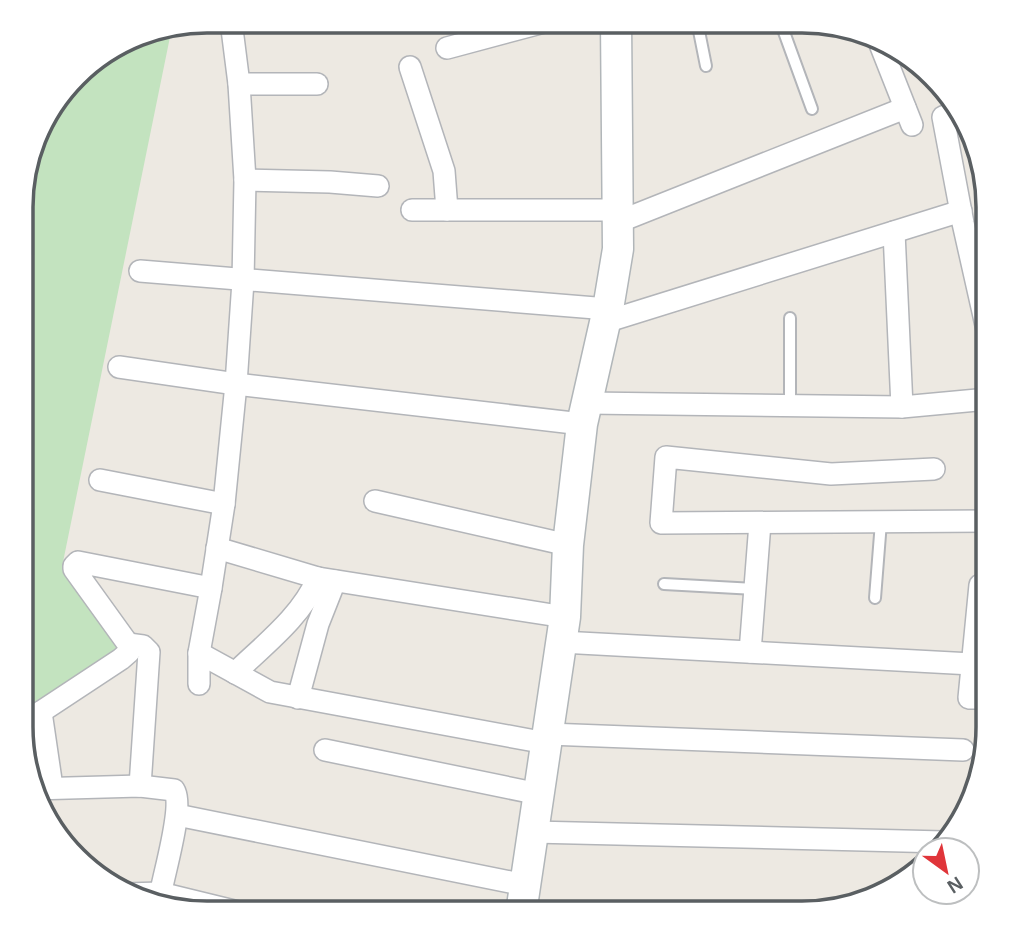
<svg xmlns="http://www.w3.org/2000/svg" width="1009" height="934" viewBox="0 0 1009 934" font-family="Helvetica,sans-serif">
	<rect width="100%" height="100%" fill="#ede9e2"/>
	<!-- green -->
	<path fill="#c3e3bf" d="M189 24 171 32 62 567 129 652 21 727 24 171 46 114 85 67 147 31Z"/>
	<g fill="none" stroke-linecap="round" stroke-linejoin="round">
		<defs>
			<g id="lane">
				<path d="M697 21 706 66"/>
				<path d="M780 21 812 109"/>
				<path d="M790 405V318"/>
				<path d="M664 584 755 589"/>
				<path d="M875 598 881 522"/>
			</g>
			<g id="street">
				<path d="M878 39 912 125"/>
				<path d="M447 48 548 21"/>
				<path d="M410 67 444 171 447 210"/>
				<path d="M239 84H317"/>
				<path d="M958 111 943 117 963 223 988 334"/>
				<path d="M245 180 330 182 378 186"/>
				<path d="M412 210H618"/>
				<path d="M618 222 905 108"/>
				<path d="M894 232 902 407"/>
				<path d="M140 271 608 309"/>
				<path d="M605 322 961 211"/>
				<path d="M119 367 236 384 582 424"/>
				<path d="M587 403 902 407 988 399"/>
				<path d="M934 469 831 474 666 457 661 523 988 521"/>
				<path d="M100 480 224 504"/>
				<path d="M375 501 568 545"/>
				<path d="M217 548 318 578 565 617"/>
				<path d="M980 585 969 698H988"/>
				<path d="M561 642 972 664"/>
				<path d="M128 644 143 646 149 652 140 786"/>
				<path d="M750 652 760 523"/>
				<path d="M199 653 270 692 546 743"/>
				<path d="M235 673C265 644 301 617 318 578"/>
				<path d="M199 684V653L211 588 224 504 236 384 243 281 245 180 239 84 231 21"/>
				<path d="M298 698 318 624 335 581"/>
				<path d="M41 712 52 787"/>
				<path d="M21 725 121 659 129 652 128 644 74 569V566L78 562 211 588"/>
				<path d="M548 734 963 750"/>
				<path d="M325 750 539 794"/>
				<path d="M33 789 140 786 174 790C185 807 162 878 159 902"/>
				<path d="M177 815 525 885"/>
				<path d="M533 832 944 842"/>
				<path d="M126 894 160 893 242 913"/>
			</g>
			<path id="secondary" d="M521 913 565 617 568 545 582 424 608 309 618 249 616 21"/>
		</defs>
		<!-- lane casing -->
		<use href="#lane" stroke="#b3b5b9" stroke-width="14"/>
		<!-- street casing -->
		<use href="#street" stroke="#b3b5b9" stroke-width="24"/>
		<!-- secondary casing -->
		<use href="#secondary" stroke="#b1b6b9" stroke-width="33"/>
		<!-- lane -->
		<use href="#lane" stroke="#fff" stroke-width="10"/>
		<!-- street -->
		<use href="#street" stroke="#fff" stroke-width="21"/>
		<!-- secondary -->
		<use href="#secondary" stroke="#fff" stroke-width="30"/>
	</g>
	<!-- crop -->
	<path d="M0 0H1009V934H0ZM207 33H802A174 174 0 0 1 976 207V727A174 174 0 0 1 802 901H207A174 174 0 0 1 33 727V207A174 174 0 0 1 207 33Z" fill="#fff" fill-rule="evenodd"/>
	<path fill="none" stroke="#5a5f62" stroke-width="3.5" d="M207 33H802A174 174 0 0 1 976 207V727A174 174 0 0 1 802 901H207A174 174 0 0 1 33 727V207A174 174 0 0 1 207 33Z"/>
	<!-- north arrow -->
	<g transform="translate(946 871) rotate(147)"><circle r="33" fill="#ffffff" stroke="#bdbfc0" stroke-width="2"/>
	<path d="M0-5L12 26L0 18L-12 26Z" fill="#e0353a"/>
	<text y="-10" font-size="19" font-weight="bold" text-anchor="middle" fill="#5a5f62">N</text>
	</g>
</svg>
